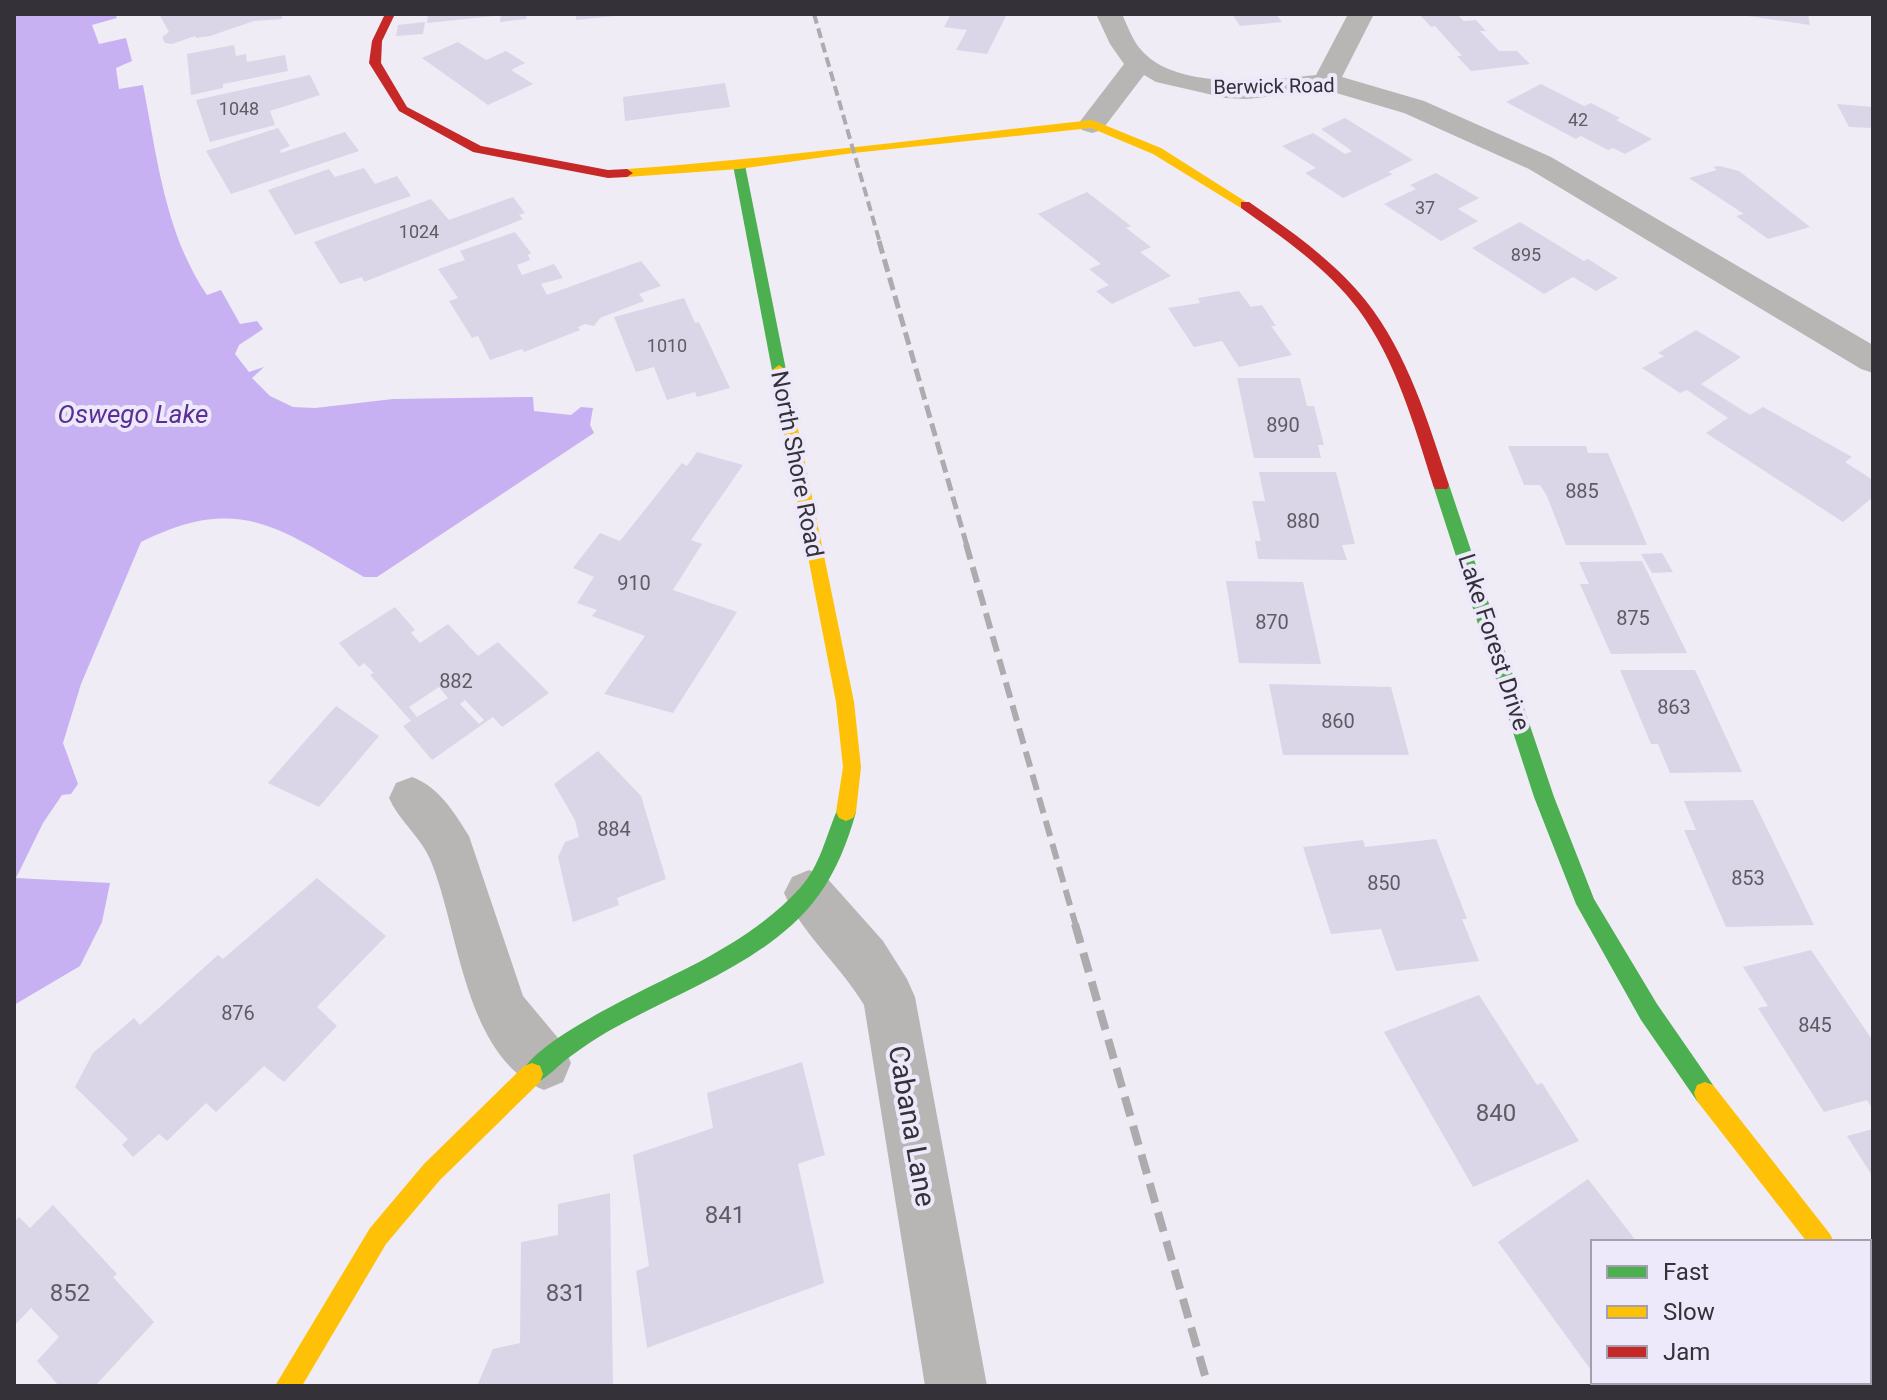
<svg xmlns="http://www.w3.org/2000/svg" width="1887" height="1400" viewBox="0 0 1887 1400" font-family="Roboto,sans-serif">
	<rect width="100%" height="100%" fill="#efecf6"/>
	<!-- water -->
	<path fill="#c7b1f3" d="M14 14H115L117 18 92 25 99 44 126 38 132 61 116 68 119 89 143 85C157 156 165 234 207 295L221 290 240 324 257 321 263 329 239 345 235 354 249 372 264 367 252 378 270 396 293 407 315 408 393 399 533 397 534 411 571 415 581 407 593 408 590 425 594 433 377 577H364C278 528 239 493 141 542L81 684 63 743 78 784 71 794 62 795 43 823 16 878 110 883 102 922 80 966 14 1005Z"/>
	<!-- building -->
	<g fill="#dbd5e8" fill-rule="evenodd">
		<path d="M159 14H282V19L254 21 210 36 196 38 195 36 172 44 165 43 162 37 169 32Z"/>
		<path d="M428 14H493L494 16 427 23Z"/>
		<path d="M501 14H527L526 19 500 22Z"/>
		<path d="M576 14H614L615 16 576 20Z"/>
		<path d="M951 14H1007L987 54 956 50 967 30 944 27Z"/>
		<path d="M1232 14H1276L1282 22 1240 26Z"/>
		<path d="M1419 14H1457L1464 21 1476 20 1486 31H1480L1499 51H1517L1530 64 1471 71 1457 56H1462L1435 26 1431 27Z"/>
		<path d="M1748 14H1808L1810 25 1748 16Z"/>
		<path d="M425 22 423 34 396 36 398 25Z"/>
		<path d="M458 42 486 60 506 51 525 63 511 70 533 84 488 105 422 58Z"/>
		<path d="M234 45 236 56 246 54 247 62 285 55 288 71 223 84V88L191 95 187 54Z"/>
		<path d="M310 75 320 95 270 111 275 125 210 142 196 100Z"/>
		<path d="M725 83 730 107 625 121 623 97Z"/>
		<path d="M1541 84 1584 106 1591 103 1620 118 1616 120 1652 139 1625 154 1613 148 1608 150 1581 136 1576 139 1506 102Z"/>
		<path d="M1837 104 1873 107V128L1849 127Z"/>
		<path d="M1345 118 1413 160 1388 172 1393 174 1343 198 1305 173 1316 168 1282 146 1313 133 1345 154 1352 151 1321 129Z"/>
		<path d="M278 128 290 146 280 150 281 153 345 132 359 151 231 194 206 151Z"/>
		<path d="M1720 166 1739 171 1810 227 1768 239 1736 216 1744 214 1689 178 1717 170 1713 167Z"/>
		<path d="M364 168 375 184 397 176 411 196 295 235 268 190 329 169 335 177Z"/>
		<path d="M1436 173 1479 198 1458 209 1478 221 1441 241 1384 204 1416 189 1410 185Z"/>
		<path d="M1087 192 1131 226 1126 228 1151 247 1140 252 1171 276 1112 304 1096 291 1109 285 1089 269 1101 264 1038 214Z"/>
		<path d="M513 197 525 213 519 215 523 219 364 282 362 277 340 284 314 242 431 199 449 220Z"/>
		<path d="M1520 222 1584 261 1588 259 1618 278 1596 291 1573 277 1544 294 1472 248Z"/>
		<path d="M515 232 531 253 528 255 530 260 517 265 522 275 554 264 563 278 541 284 547 295 641 261 661 286 639 294 644 301 600 318 594 326 585 324 578 327 580 330 524 352 522 349 490 360 478 336 472 338 449 301 458 298 438 269 465 260 460 251Z"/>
		<path d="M1239 291 1251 307 1262 305 1276 326H1271L1292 355 1239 367 1222 341 1194 347 1168 308 1200 303 1198 298Z"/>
		<path d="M684 298 695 323 699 322 730 388 697 397 695 392 667 400 654 367 636 372 614 317Z"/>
		<path d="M1696 330 1741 357 1701 384 1750 415 1763 407 1852 457 1845 462 1873 480V497L1843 522 1706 433 1728 418 1687 390 1680 393 1642 368 1664 356 1658 353Z"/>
		<path d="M1237 378H1300L1307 406H1314L1324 445H1318L1321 458H1254Z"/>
		<path d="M1508 446H1586L1588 453H1608L1647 545H1566L1547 496 1540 485H1524Z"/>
		<path d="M697 452 743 465 691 540 702 544 673 590 737 612 673 713 604 694 645 636 592 616 597 610 577 603 594 577 573 568 600 533 620 541 682 463 687 466Z"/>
		<path d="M1259 472H1336L1355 544 1342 545 1347 560 1258 559 1255 541H1261L1252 501H1265Z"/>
		<path d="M1662 553 1673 572 1652 573 1641 554Z"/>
		<path d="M1642 561 1687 653 1611 654 1580 584H1589L1579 562Z"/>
		<path d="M1226 581 1303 582 1321 664 1239 663Z"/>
		<path d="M395 607 415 630 411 633 420 643 448 624 478 656 498 642 549 693 502 727 493 717 432 760 403 726 411 721 370 675 374 673 364 663 359 667 339 643ZM439 687 448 698 417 717 409 707ZM465 700 484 720 479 724 460 704Z"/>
		<path d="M1620 670H1695L1742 772 1670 773 1658 744H1651Z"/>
		<path d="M1269 684 1391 687 1409 755H1283Z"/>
		<path d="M336 706 379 736 319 807 268 783Z"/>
		<path d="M598 751 641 796 666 879 617 898 619 905 573 922 558 857 565 842 579 837 575 820 554 784Z"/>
		<path d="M1753 800 1814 925 1726 927 1684 830H1696L1684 801Z"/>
		<path d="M1436 839 1467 919H1462L1479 961 1396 971 1381 929 1331 934 1303 847 1363 840 1365 847Z"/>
		<path d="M317 878 386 936 317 1007 337 1026 284 1082 264 1066 216 1112 206 1103 167 1141 159 1134 133 1157 122 1145 128 1139 75 1087 93 1053 134 1018 140 1025 218 955 223 959Z"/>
		<path d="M1811 950 1873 1041V1110L1867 1100 1824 1112 1758 1008 1768 1006 1743 967Z"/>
		<path d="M1479 995 1537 1085 1542 1083 1579 1141 1473 1187 1384 1032Z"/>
		<path d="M802 1062 825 1155 798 1164 824 1283 647 1348 636 1271 649 1266 633 1155 713 1128 707 1093Z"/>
		<path d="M1873 1129V1177L1847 1136Z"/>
		<path d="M1588 1179 1637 1242H1593V1373L1498 1242Z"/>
		<path d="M610 1193 613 1386H477L493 1349 520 1343 521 1242 558 1235V1204Z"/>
		<path d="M53 1205 117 1274 113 1277 154 1322 95 1386H59L37 1361 59 1337 31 1308 14 1326V1222L19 1217 30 1228Z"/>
		<path d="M1600 1382H1683L1678 1386H1602Z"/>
	</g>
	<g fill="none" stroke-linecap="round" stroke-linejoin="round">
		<!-- street -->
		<g fill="#b8b6b5" fill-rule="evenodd">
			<path d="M1096 14H1122C1128 27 1133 42 1143 52 1180 91 1268 80 1316 75L1348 14H1374L1342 77 1424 101 1551 157 1873 345V373L1861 369 1529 169 1404 113 1326 90 1247 99 1226 98 1156 82 1144 75 1102 130 1092 133 1082 130 1078 124 1124 64 1110 44Z"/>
			<path d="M412 777C439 787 454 812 469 836L523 996 563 1044 571 1063 563 1082 544 1090C463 1056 460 930 430 859 420 836 399 821 389 798L396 783Z"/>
			<path d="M809 870 826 877 883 941 907 979 915 997 987 1386H925L864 1005C841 966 802 934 784 893L792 877Z"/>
			<path d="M1869 1269 1873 1271V1334L1869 1332Z"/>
		</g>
		<!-- fast -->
		<g fill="#4caf50" fill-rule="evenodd">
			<path d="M739 161 745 165 786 370 779 375 772 370 733 165Z"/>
			<path d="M1441 479 1449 485 1554 797 1594 899 1657 1004 1713 1085 1716 1093 1713 1101 1705 1104 1697 1101 1641 1020 1576 904 1534 797 1433 485Z"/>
			<path d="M846 803 853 806 856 812C848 841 836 872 818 896 771 961 675 993 607 1032 595 1039 583 1047 571 1056 558 1065 547 1079 532 1085L524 1082 521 1074C536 1037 662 982 701 961 737 941 772 919 800 888 821 865 826 834 839 806Z"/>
		</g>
		<!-- slow -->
		<g fill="#ffc107" fill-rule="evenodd">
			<path d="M1092 120 1161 148 1251 205 1241 208 1153 154 1091 128 853 153 739 169 627 177 621 173 627 169C782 158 937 137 1092 120Z"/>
			<path d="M779 365 786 370 854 702 861 767 856 812 853 818 846 821 839 818 836 812 843 767 836 702 772 370Z"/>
			<path d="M532 1063 540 1066 543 1074 540 1082 440 1180 386 1244 302 1386H275L370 1228 424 1164 524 1066Z"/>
			<path d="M1705 1082 1713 1085 1830 1234 1834 1242H1807L1697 1101 1694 1093 1697 1085Z"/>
		</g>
		<!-- jam -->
		<g fill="#c62828" fill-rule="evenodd">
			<path d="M385 14H395L382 41 381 63 407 107 481 146 608 170 627 169 633 173 627 177 608 178 473 152 399 111 369 63 372 41Z"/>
			<path d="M1241 202H1249C1291 231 1334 261 1366 301 1408 354 1428 422 1449 485L1447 489H1435L1433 485C1414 425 1396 360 1358 309 1327 268 1282 237 1241 208Z"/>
		</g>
		<!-- rail-far3 -->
		<path stroke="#adabad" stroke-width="4" stroke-dasharray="10 5" stroke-linecap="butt" d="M814 14 880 243"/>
		<!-- rail-far2 -->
		<path stroke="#adabad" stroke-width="5" stroke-dasharray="13 6" stroke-linecap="butt" d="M879 241 967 546"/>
		<!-- rail-far1 -->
		<path stroke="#adabad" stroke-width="6" stroke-dasharray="16 8" stroke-linecap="butt" d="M966 544 1076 926"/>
		<!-- rail -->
		<path stroke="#adabad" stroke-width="8" stroke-dasharray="20 10" stroke-linecap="butt" d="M1075 924 1208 1386"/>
	</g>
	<g text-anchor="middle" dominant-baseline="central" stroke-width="8" stroke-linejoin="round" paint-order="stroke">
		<!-- far-number labels -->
		<g font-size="18" fill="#5e5b64">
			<text x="239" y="108">1048</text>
			<text x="1578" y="119">42</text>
			<text x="1425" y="207">37</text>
			<text x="419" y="231">1024</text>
			<text x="1526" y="254">895</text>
			<text x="667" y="345">1010</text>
		</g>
		<!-- far-street labels -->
		<g font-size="20" fill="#343238" stroke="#ede8fa">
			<text transform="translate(1274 86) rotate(-1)">Berwick Road</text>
		</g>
		<!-- number labels -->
		<g font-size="20" fill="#5e5b64">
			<text x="1283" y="425">890</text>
			<text x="1582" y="491">885</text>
			<text x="1303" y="521">880</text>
			<text x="634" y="583">910</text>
			<text x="1633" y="618">875</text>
			<text x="1272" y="622">870</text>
			<text x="456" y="681">882</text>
			<text x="1674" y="707">863</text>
			<text x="1338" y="721">860</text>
			<text x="614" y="829">884</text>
			<text x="1748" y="878">853</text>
			<text x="1384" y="883">850</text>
			<text x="238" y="1013">876</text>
			<text x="1815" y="1025">845</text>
		</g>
		<!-- street labels -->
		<g font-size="24" fill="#343238" stroke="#ede8fa">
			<text transform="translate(797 464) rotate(79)">North Shore Road</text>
			<text transform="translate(1494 642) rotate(72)">Lake Forest Drive</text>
		</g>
		<!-- near-number labels -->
		<g font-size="24" fill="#5e5b64">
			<text x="1496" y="1113">840</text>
			<text x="725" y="1215">841</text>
			<text x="70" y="1293">852</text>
			<text x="566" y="1293">831</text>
		</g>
		<!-- water labels -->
		<g font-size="26" font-style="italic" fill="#5a2f96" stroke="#ede8fa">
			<text x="133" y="414">Oswego Lake</text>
		</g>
		<!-- near-street labels -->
		<g font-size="28" fill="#343238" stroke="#ede8fa">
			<text transform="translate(912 1126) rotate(80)">Cabana Lane</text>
		</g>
	</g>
	<!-- border -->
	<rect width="1887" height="1400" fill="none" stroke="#343238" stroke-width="32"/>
	<!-- legend -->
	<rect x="1591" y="1240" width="280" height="144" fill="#ede8fa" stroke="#a39fac" stroke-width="2"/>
	<rect x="1607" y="1266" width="40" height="12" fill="#4caf50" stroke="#a39fac" stroke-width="2"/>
	<text x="1663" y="1280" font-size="24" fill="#343238">Fast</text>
	<rect x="1607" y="1306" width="40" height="12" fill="#ffc107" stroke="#a39fac" stroke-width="2"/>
	<text x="1663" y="1320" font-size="24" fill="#343238">Slow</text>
	<rect x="1607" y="1346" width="40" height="12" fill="#c62828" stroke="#a39fac" stroke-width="2"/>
	<text x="1663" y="1360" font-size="24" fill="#343238">Jam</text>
</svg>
